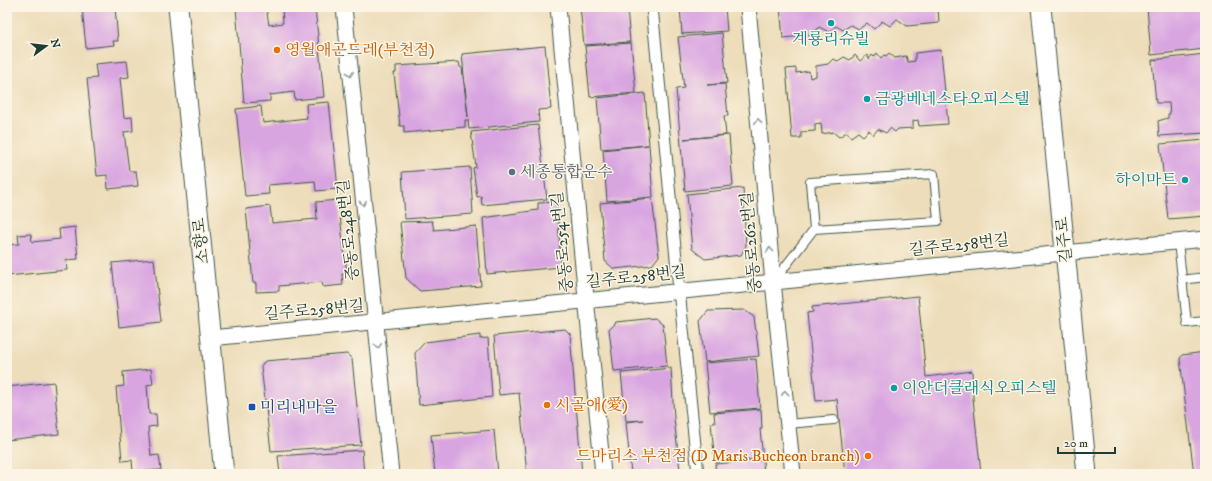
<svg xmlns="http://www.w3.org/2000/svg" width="1212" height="481" viewBox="0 0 1212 481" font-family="'IM FELL DW Pica','Noto Serif KR',serif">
	<rect width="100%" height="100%" fill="#fcf5e5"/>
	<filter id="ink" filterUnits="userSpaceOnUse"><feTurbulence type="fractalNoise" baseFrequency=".025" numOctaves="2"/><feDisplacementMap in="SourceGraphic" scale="8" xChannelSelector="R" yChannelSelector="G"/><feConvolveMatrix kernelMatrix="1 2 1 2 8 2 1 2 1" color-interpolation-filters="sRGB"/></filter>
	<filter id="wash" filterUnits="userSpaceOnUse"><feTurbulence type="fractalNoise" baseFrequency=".012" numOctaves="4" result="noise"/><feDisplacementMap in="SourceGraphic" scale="16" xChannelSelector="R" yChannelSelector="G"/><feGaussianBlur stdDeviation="0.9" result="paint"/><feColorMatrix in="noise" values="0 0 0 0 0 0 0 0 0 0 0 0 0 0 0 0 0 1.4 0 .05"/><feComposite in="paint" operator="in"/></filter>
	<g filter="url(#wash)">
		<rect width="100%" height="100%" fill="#edddba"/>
		<g id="blocks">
			<!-- building -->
			<g fill="#d9a5e1">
				<path d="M82 7H115L118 41H113L114 45 86 48Z"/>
				<path d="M248 7H266L269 25 283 23 282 7H315L324 97 295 100 294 92 270 95V101L244 103 236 8Z"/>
				<path d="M580 7H627L630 42 584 45Z"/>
				<path d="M680 7H725L727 31 682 34Z"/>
				<path d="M780 7H938L939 23 907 26 897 19 890 26 882 21 874 29 867 23 859 29 851 25 843 30 836 26 829 32 819 27 812 35 783 38Z"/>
				<path d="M1147 7H1205V49L1151 55Z"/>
				<path d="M722 33 727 83 707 85 725 84 728 116H724L726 135 684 139 729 135 733 186 685 191 676 89 684 88 678 37Z"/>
				<path d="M631 43 636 93 590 97 585 46Z"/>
				<path d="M545 46 551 109 538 110 539 122 469 129 468 120H465V127L404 133V126H400L394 73H396V66L459 62 460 67 462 68 468 117 462 54Z"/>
				<path d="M941 50 948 124 919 126 918 120 913 121V128L898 129 895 132 890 128 886 133 878 129 873 135 869 130 863 136 858 132 851 137 847 132 839 137 833 132 822 134 821 123 815 124V131L801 132V138H792L786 69 796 68V73L809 71 810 78 816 76V66L828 64 833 59 838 61 844 57 850 60 855 55 860 61 867 55 869 59 872 55 874 57 877 53 881 58 884 55 886 56 889 53 895 58 906 56 908 62 915 61V53Z"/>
				<path d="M1205 54V133L1159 136 1158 121 1168 118V114H1170L1169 103H1156L1152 60Z"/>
				<path d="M127 61 129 77 120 78 124 118 132 117 133 131 124 132 129 171H136L138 186 108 189 107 175 97 176 87 79 97 78 95 64Z"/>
				<path d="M645 93 653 197 607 201 603 150 648 145 601 149 597 98Z"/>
				<path d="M329 102 338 189 316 191 315 181 268 185 269 194 245 196 236 109 261 106 263 123 307 118 306 104Z"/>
				<path d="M538 125 547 199 482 205 481 196 477 197 473 168 476 167 471 132Z"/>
				<path d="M1205 140V216L1168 219 1160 144Z"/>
				<path d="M470 167 473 214 405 219 402 172Z"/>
				<path d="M743 188 746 246 741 255 705 259 692 249 687 194Z"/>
				<path d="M652 198 659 256 652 265 614 269 605 261 600 203Z"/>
				<path d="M338 200 347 274H342L343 285 323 287 322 282 279 286V291L256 292V283H253L246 209 270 206 272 223 317 219 316 202Z"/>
				<path d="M557 202 561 267 487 274 483 218 538 210V203Z"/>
				<path d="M432 221 434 230 476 226 481 286 420 291 406 278 400 222Z"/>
				<path d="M75 227 78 259 66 260 67 270 7 276V245L19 244 18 235 31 234 32 242 60 239 59 229Z"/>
				<path d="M154 259 161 322 119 327 112 263Z"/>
				<path d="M918 296 926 377 972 371 973 399 981 474H845L837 399 816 401 807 313 813 312 812 307Z"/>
				<path d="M744 310 754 317 759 356 705 362 700 321 708 311Z"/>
				<path d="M655 318 663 325 667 366 614 371 609 329 616 322Z"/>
				<path d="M565 329 570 334 582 474H527L519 393 499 395 494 336Z"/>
				<path d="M480 335V339L488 338 492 397 419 405 415 353 425 342Z"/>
				<path d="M1205 352V474H1194L1180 359 1182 355Z"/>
				<path d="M347 354 352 359 361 445 271 451 261 366 265 361Z"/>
				<path d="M756 359 760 408 710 412 705 363Z"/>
				<path d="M671 368 674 418 680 470 631 474 626 422 643 420 626 421 621 373Z"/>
				<path d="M151 369 153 384 147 385 149 414H156L157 426 148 427 151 456 159 455 161 470 133 472 132 460 122 461 116 387 124 386 123 372Z"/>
				<path d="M54 382 59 434 7 440V387Z"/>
				<path d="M761 409 762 429H760L763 459 715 462 711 423H715L714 413Z"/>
				<path d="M494 430 498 474H435L431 435Z"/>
				<path d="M362 450 364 474H280L278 456Z"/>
				<path d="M763 460 764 474H716L715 464Z"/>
			</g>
		</g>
	</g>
	<g filter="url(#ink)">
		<use href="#blocks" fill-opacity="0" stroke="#3e5548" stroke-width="1"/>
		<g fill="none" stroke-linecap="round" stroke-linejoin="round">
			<defs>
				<g id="service">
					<path d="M1178 242 1187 323 1205 321"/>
					<path d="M1182 280 1205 277"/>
					<path d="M774 281 814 229 810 182 934 174 938 221 814 229"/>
					<path d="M788 424 834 420"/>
				</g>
				<path id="pedestrian" d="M652 7 679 290 698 474"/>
				<g id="minor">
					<path d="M344 7 391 474"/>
					<path d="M558 7 603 474"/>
					<path d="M748 7 773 282 793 474"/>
					<path d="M211 338C542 307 873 269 1205 239"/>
				</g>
				<g id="tertiary">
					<path d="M178 7 224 474"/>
					<path d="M1041 7 1087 474"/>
				</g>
			</defs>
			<!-- service casing -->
			<use href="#service" stroke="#3e5548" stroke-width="10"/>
			<!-- pedestrian casing -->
			<use href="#pedestrian" stroke="#3e5548" stroke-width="13"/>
			<!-- minor casing -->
			<use href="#minor" stroke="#3e5548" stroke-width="17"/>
			<!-- tertiary casing -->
			<use href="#tertiary" stroke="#3e5548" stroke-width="21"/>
			<!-- service -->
			<use href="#service" stroke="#fff" stroke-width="8"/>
			<!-- pedestrian -->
			<use href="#pedestrian" stroke="#fff" stroke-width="11"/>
			<!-- minor -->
			<use href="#minor" stroke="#fff" stroke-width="15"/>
			<!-- tertiary -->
			<use href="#tertiary" stroke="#fff" stroke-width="19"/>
		</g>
		<!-- one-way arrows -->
		<defs><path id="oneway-chevron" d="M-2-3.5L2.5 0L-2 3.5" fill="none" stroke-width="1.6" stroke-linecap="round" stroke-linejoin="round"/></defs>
		<g stroke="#8f9e9a">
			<use href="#oneway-chevron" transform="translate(350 74) rotate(84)"/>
			<use href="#oneway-chevron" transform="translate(758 121) rotate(-95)"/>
			<use href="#oneway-chevron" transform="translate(363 203) rotate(84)"/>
			<use href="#oneway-chevron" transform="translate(770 250) rotate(-95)"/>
			<use href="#oneway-chevron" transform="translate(378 346) rotate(84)"/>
			<use href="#oneway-chevron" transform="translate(785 393) rotate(-96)"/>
		</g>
	</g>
	<!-- markers -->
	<g fill="#0f9aa8" stroke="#fcf5e5" stroke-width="1.5">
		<circle cx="831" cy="23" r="4"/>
		<circle cx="867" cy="99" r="4"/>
		<circle cx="1185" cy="180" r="4"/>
		<circle cx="894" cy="388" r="4"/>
	</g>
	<g fill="#e8710a" stroke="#fcf5e5" stroke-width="1.5">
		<circle cx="277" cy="50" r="4"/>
		<circle cx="547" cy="405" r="4"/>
		<circle cx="868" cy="456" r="4"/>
	</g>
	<circle fill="#5c6f8a" stroke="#fcf5e5" stroke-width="1.5" cx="512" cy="172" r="4"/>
	<rect fill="#1a4fb4" stroke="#fcf5e5" stroke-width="1.5" x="248" y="403" width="8" height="8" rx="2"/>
	<g text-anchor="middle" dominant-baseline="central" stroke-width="3" stroke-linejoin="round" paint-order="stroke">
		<!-- culture labels -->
		<g font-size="16" fill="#0d838f" stroke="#fcf5e5" text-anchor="start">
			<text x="831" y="39" text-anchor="middle">계룡리슈빌</text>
			<text x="875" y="99">금광베네스타오피스텔</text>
			<text x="1177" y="180" text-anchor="end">하이마트</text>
			<text x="902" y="388">이안더클래식오피스텔</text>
		</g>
		<!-- food labels -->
		<g font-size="16" fill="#c56008" stroke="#fcf5e5" text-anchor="start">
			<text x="285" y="50">영월애곤드레(부천점)</text>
			<text x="555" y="405">시골애(愛)</text>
			<text x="860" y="456" text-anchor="end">드마리스 부천점 (D Maris Bucheon branch)</text>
		</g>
		<!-- service labels -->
		<g font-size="16" fill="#4e5e75" stroke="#fcf5e5" text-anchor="start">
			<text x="520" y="172">세종통합운수</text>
		</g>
		<!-- street labels -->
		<g font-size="16" fill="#1f3d34" stroke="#fcf5e5">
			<text transform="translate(348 230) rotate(-96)">중동로248번길</text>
			<text transform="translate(1064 240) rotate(-96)">길주로</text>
			<text transform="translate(201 241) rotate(-96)">소향로</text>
			<text transform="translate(562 242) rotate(-96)">중동로254번길</text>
			<text transform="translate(751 242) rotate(-95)">중동로262번길</text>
			<text transform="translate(959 245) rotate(-6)">길주로258번길</text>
			<text transform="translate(636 277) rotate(-6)">길주로258번길</text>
			<text transform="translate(314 310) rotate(-5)">길주로258번길</text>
		</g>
		<!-- transit labels -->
		<g font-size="16" fill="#164399" stroke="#fcf5e5" text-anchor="start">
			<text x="260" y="407">미리내마을</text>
		</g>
	</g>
	<!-- margin -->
	<rect width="1212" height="481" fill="none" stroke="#fcf5e5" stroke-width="24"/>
	<!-- north arrow -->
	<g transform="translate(46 46) rotate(75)" stroke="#fcf5e5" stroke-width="3" paint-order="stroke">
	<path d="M0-3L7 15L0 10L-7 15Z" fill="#1f3d34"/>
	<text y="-6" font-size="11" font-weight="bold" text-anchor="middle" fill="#1f3d34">N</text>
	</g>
	<!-- scale -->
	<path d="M1058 447v6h57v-6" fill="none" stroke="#1f3d34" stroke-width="2"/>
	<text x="1064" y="447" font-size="12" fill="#1f3d34" stroke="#fcf5e5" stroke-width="3" paint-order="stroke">20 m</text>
</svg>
